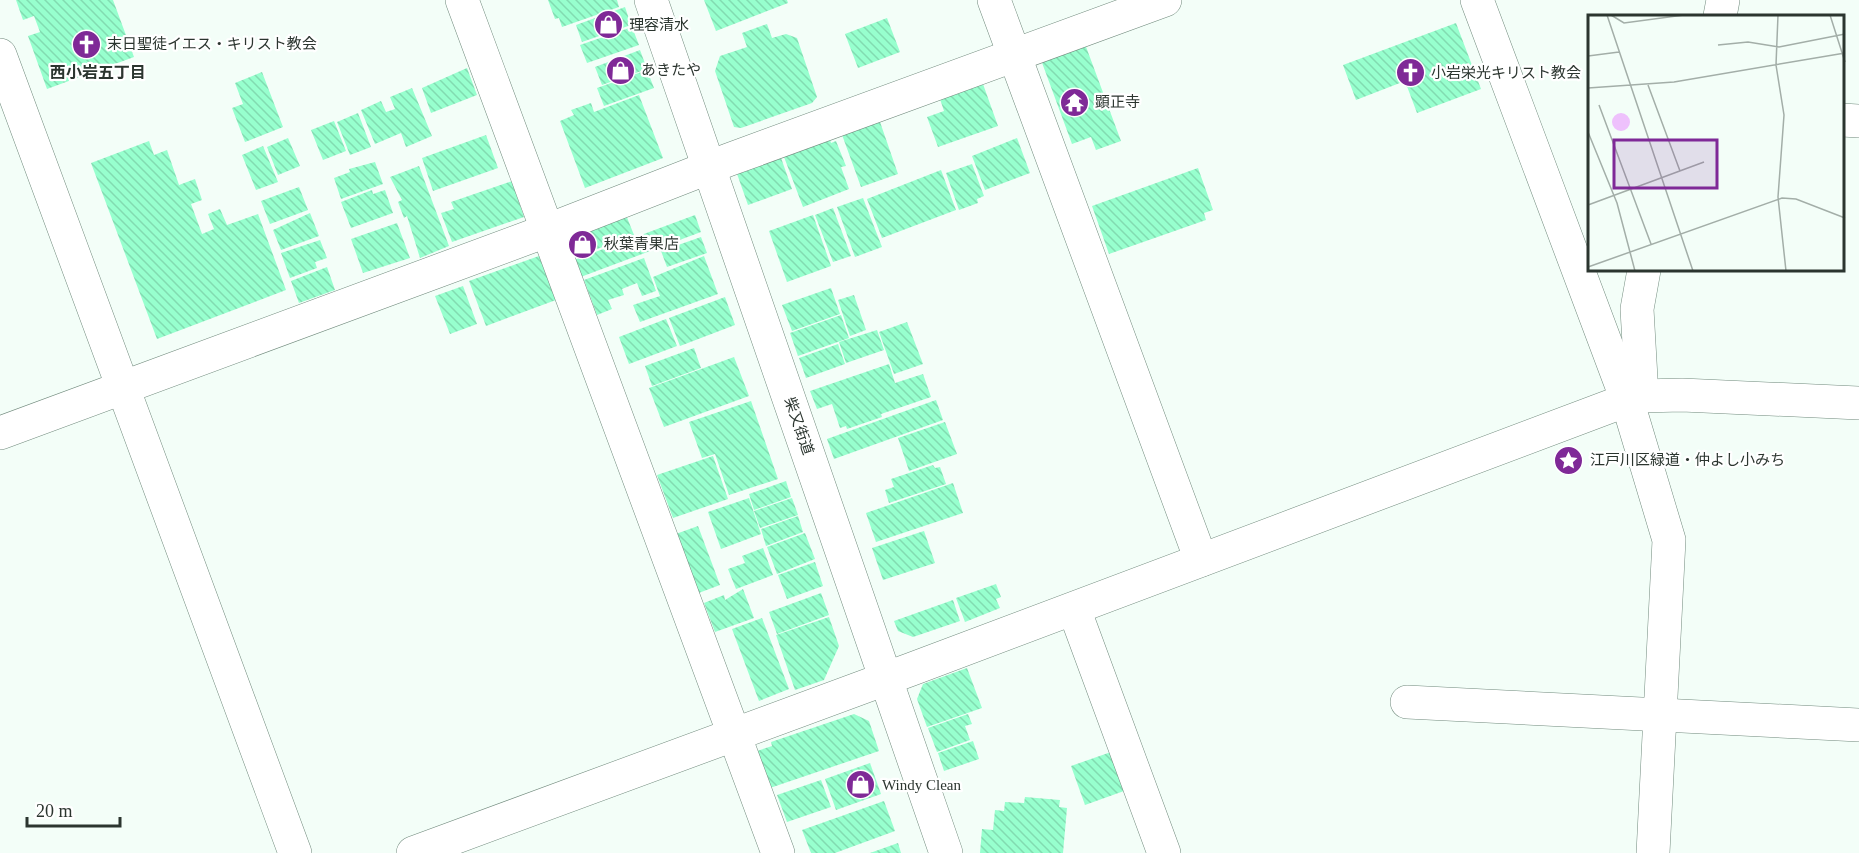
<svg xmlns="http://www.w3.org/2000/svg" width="1859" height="853" viewBox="0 0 1859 853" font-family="'Times New Roman','Noto Sans JP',serif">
	<defs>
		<pattern id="building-back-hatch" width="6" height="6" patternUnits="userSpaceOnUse" patternTransform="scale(1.5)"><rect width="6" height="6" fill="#97ffce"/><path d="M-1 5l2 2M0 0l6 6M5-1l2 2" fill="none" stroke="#82dbb1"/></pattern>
	</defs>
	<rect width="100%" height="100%" fill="#f3fef8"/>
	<!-- building -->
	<g fill="url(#building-back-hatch)">
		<path d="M16 0H113L134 57 47 89 28 36 40 32 34 16 23 20Z"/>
		<path d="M548 0H617L619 7 562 27 559 18 555 19Z"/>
		<path d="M704 0H787L788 3 716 31Z"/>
		<path d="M625 7 631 25 582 42 576 25Z"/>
		<path d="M887 18 900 52 858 68 845 34Z"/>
		<path d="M1456 23 1481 89 1417 113 1405 81 1356 100 1343 65Z"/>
		<path d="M767 24 772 38 786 34 797 38 817 97 812 103 741 128 734 127 715 71 720 56 747 47 742 33Z"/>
		<path d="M632 27 639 45 587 63 580 45Z"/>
		<path d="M1085 44 1121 141 1096 150 1091 137 1072 144 1041 60Z"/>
		<path d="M640 50 647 69 602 85 595 67Z"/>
		<path d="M467 68 477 95 431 113 422 88Z"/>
		<path d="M647 70 654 88 604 106 597 88Z"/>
		<path d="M262 72 283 127 245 142 232 108 243 104 235 83Z"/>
		<path d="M983 84 998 126 938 147 927 117 944 111 940 99Z"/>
		<path d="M412 88 432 136 406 147 401 133 375 144 361 110 381 101 386 112 395 109 390 97Z"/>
		<path d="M639 95 663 158 585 188 560 121 574 115 571 110 591 103 594 112Z"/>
		<path d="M358 113 371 147 350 155 337 122Z"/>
		<path d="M879 119 898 174 861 187 841 132Z"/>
		<path d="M334 121 346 151 323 160 311 130Z"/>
		<path d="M486 135 498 168 433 191 422 158Z"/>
		<path d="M288 138 300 166 278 175 267 147Z"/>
		<path d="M1017 138 1030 173 985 190 972 156Z"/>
		<path d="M830 140 831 143 836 141 846 166 841 167 849 189 803 207 784 157Z"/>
		<path d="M149 141 154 155 167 150 179 185 195 179 202 200 191 204 202 234 214 229 208 214 220 209 227 225 258 214 286 290 157 339 91 163Z"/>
		<path d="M263 146 278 182 256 190 242 155Z"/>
		<path d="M780 155 792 189 748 205 736 171Z"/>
		<path d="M375 162 383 184 341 199 334 178 350 172 349 169Z"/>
		<path d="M972 164 984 196 977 199 978 203 959 210 946 173Z"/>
		<path d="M419 166 449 246 420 258 407 216 404 218 398 202 402 200 390 177Z"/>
		<path d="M1198 168 1213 210 1204 213 1206 220 1109 254 1092 206Z"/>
		<path d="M941 170 956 210 882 238 867 199Z"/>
		<path d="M512 181 524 217 452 242 441 213 454 209 451 202Z"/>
		<path d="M299 187 308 210 270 224 261 201Z"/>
		<path d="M372 190 373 194 385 190 393 213 351 228 341 202Z"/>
		<path d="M863 198 882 247 855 257 837 207Z"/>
		<path d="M833 208 851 256 833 262 815 215Z"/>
		<path d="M310 213 319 236 281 250 273 230Z"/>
		<path d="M626 215 634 235 571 259 563 239Z"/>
		<path d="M695 215 701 232 578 278 571 261Z"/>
		<path d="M813 215 831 266 787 282 769 231Z"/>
		<path d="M397 223 410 258 363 273 351 239Z"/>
		<path d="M701 237 707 253 667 267 661 251Z"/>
		<path d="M320 240 327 258 315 262 317 268 290 278 281 253Z"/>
		<path d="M539 256 556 300 486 326 469 281Z"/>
		<path d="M704 256 718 294 640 322 633 305 660 296 653 277Z"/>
		<path d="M644 258 656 291 642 296 637 283 622 289 624 295 608 300 612 309 597 315 584 280Z"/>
		<path d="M327 267 335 290 299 303 291 281Z"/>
		<path d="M463 286 477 324 450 334 435 296Z"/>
		<path d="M831 288 840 314 792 331 782 305Z"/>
		<path d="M854 295 866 330 850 336 838 300Z"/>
		<path d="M725 297 735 325 680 346 669 318Z"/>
		<path d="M841 315 849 338 798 356 790 333Z"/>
		<path d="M666 319 677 346 629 364 619 337Z"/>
		<path d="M907 322 923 364 894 374 879 332Z"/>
		<path d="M877 330 884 350 846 363 839 342Z"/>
		<path d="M838 344 845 364 806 378 799 358Z"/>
		<path d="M694 348 701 368 652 386 645 366Z"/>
		<path d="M734 357 749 396 664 427 649 388Z"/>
		<path d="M889 364 895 383 923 374 931 397 881 414 882 417 847 429 846 426 840 428 832 404 817 409 810 391Z"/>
		<path d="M936 400 943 420 834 459 827 439Z"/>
		<path d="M751 401 778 479 729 495 715 454 702 458 689 422Z"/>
		<path d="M945 422 957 454 909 471 898 438Z"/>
		<path d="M713 456 728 499 673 518 657 475Z"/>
		<path d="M933 465 935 468 940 467 946 484 889 503 885 490 894 487 891 479Z"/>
		<path d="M786 481 791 497 754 510 749 494Z"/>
		<path d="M953 483 963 513 876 542 866 513Z"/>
		<path d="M749 498 761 534 721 549 708 512Z"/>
		<path d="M792 498 798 515 760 528 754 511Z"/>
		<path d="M798 516 803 532 766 546 761 529Z"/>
		<path d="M698 526 720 585 696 594 673 535Z"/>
		<path d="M924 531 935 563 883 580 872 548Z"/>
		<path d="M805 533 815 559 777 574 767 547Z"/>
		<path d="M763 548 773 575 736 589 728 569 745 563 742 556Z"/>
		<path d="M815 562 823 586 787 599 778 575Z"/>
		<path d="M996 584 1001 597 996 599 1000 608 965 622 956 598Z"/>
		<path d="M743 589 754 618 715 632 704 603 724 595 725 600Z"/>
		<path d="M821 593 829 615 777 634 769 612Z"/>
		<path d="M953 600 960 621 913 637 898 631 894 621Z"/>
		<path d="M829 617 839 646 824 680 795 690 776 635Z"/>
		<path d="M762 618 789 689 759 701 732 629Z"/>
		<path d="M967 668 982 708 927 727 917 699 923 684Z"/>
		<path d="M854 714 869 721 879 751 767 789 754 752 772 746 771 742Z"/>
		<path d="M968 714 972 724 965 726 970 740 937 752 928 728Z"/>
		<path d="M973 741 979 759 944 771 938 753Z"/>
		<path d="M1111 752 1124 791 1085 805 1071 766Z"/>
		<path d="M870 763 881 794 836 810 825 779Z"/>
		<path d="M821 780 831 807 787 822 777 795Z"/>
		<path d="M1025 797 1060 800 1059 807 1067 808 1063 853H980L982 829 993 830 995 810 1004 811 1005 802 1024 803Z"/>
		<path d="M884 801 895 831 835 853H811L802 830Z"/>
		<path d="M898 843 901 853H870Z"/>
	</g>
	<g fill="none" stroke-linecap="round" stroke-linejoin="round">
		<defs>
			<g id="minor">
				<path d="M462 0 778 853"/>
				<path d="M1477 0 1627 400 1669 540 1653 853"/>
				<path d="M1720 16 1723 0"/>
				<path d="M1842 120 1859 121"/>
				<path d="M1642 396 1637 309 1644 270"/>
				<path d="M1627 400 1642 396 1682 395 1859 403"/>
				<path d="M0 433 546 231 728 160 1165 0"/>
				<path d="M1074 609 1164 853"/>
				<path d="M1407 702 1859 725"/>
			</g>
			<g id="tertiary">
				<path d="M994 0 1201 560"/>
				<path d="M0 55 295 853"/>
				<path d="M413 853 912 669 1627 400"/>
			</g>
			<path id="secondary" d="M651 0 946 853"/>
		</defs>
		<!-- minor casing -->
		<use href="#minor" stroke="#728b7e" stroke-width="34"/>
		<!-- tertiary casing -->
		<use href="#tertiary" stroke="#728b7e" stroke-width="34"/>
		<!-- secondary casing -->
		<use href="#secondary" stroke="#728b7e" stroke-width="34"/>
		<!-- minor -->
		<use href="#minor" stroke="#fff" stroke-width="33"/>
		<!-- tertiary -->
		<use href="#tertiary" stroke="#fff" stroke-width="33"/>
		<!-- secondary -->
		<use href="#secondary" stroke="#fff" stroke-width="33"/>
	</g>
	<!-- icons -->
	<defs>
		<symbol id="shop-disc" viewBox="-11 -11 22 22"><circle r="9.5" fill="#7f2997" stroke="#fff"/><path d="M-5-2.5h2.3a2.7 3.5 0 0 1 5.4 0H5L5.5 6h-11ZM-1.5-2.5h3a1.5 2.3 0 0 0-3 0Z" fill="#fff"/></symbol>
		<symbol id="church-disc" viewBox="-11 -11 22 22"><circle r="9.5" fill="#7f2997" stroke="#fff"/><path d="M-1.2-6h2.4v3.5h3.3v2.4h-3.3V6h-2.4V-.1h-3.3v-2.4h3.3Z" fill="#fff"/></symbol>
		<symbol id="temple-disc" viewBox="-11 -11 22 22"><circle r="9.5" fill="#7f2997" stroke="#fff"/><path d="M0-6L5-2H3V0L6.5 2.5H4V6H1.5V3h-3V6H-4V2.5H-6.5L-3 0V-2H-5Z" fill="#fff"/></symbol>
		<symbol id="sight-disc" viewBox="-11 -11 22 22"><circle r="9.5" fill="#7f2997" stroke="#fff"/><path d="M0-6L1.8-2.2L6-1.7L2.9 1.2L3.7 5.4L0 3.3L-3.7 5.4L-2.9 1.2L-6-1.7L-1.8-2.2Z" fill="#fff"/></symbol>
	</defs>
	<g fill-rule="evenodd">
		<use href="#shop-disc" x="592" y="8" width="33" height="33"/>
		<use href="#church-disc" x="70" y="28" width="33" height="33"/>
		<use href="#shop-disc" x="604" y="54" width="33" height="33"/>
		<use href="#church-disc" x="1394" y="56" width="33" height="33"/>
		<use href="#temple-disc" x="1058" y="86" width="33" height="33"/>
		<use href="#shop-disc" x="566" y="228" width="33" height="33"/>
		<use href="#sight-disc" x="1552" y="444" width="33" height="33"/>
		<use href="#shop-disc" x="844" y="768" width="33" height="33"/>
	</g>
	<g text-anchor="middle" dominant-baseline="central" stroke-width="4.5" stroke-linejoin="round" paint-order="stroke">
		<!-- poi labels -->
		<g font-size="15" fill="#2b352f" stroke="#fff" text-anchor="start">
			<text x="629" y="25">理容清水</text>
			<text x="107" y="44">末日聖徒イエス・キリスト教会</text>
			<text x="641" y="70">あきたや</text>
			<text x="1431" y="73">小岩栄光キリスト教会</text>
			<text x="1095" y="102">顕正寺</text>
			<text x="604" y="244">秋葉青果店</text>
			<text x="1590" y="460">江戸川区緑道・仲よし小みち</text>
			<text x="882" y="785">Windy Clean</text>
		</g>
		<!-- street labels -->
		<g font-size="15" fill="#2b352f" stroke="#fff">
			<text transform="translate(799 426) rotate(71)">柴又街道</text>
		</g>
		<!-- neighbourhood labels -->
		<g font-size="16" font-weight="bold" fill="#2b352f" stroke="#fff">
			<text x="98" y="72">西小岩五丁目</text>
		</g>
	</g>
	<!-- overview -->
	<g transform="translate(1588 15)">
		<rect width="256" height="256" fill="#f3fef8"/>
		<path d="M24 107a9 9 0 1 1 18 0a9 9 0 1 1-18 0Z" fill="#eec1fc"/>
		<path fill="none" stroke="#a3aea8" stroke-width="1.5" d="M19 0 105 256M23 0 36 8 96 0M190 0 188 50 196 100 190 182 198 256M242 0 257 47M130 30 160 27 191 32 257 19M0 41 31 37M60 70 92 156M0 73 86 67 257 38M11 90 63 229M0 117 29 188 47 256M0 190 116 147M0 252 194 183 208 184 257 203"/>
		<path fill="#7f2997" fill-opacity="0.15" stroke="#7f2997" stroke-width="3" d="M26 125H129V173H26Z"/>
		<rect width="256" height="256" fill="none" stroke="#2b352f" stroke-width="3"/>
	</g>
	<!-- scale -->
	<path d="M27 817v9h93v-9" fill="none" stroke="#2b352f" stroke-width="3"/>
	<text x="36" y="817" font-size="18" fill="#2b352f" stroke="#ffffff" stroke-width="4.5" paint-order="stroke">20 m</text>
</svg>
